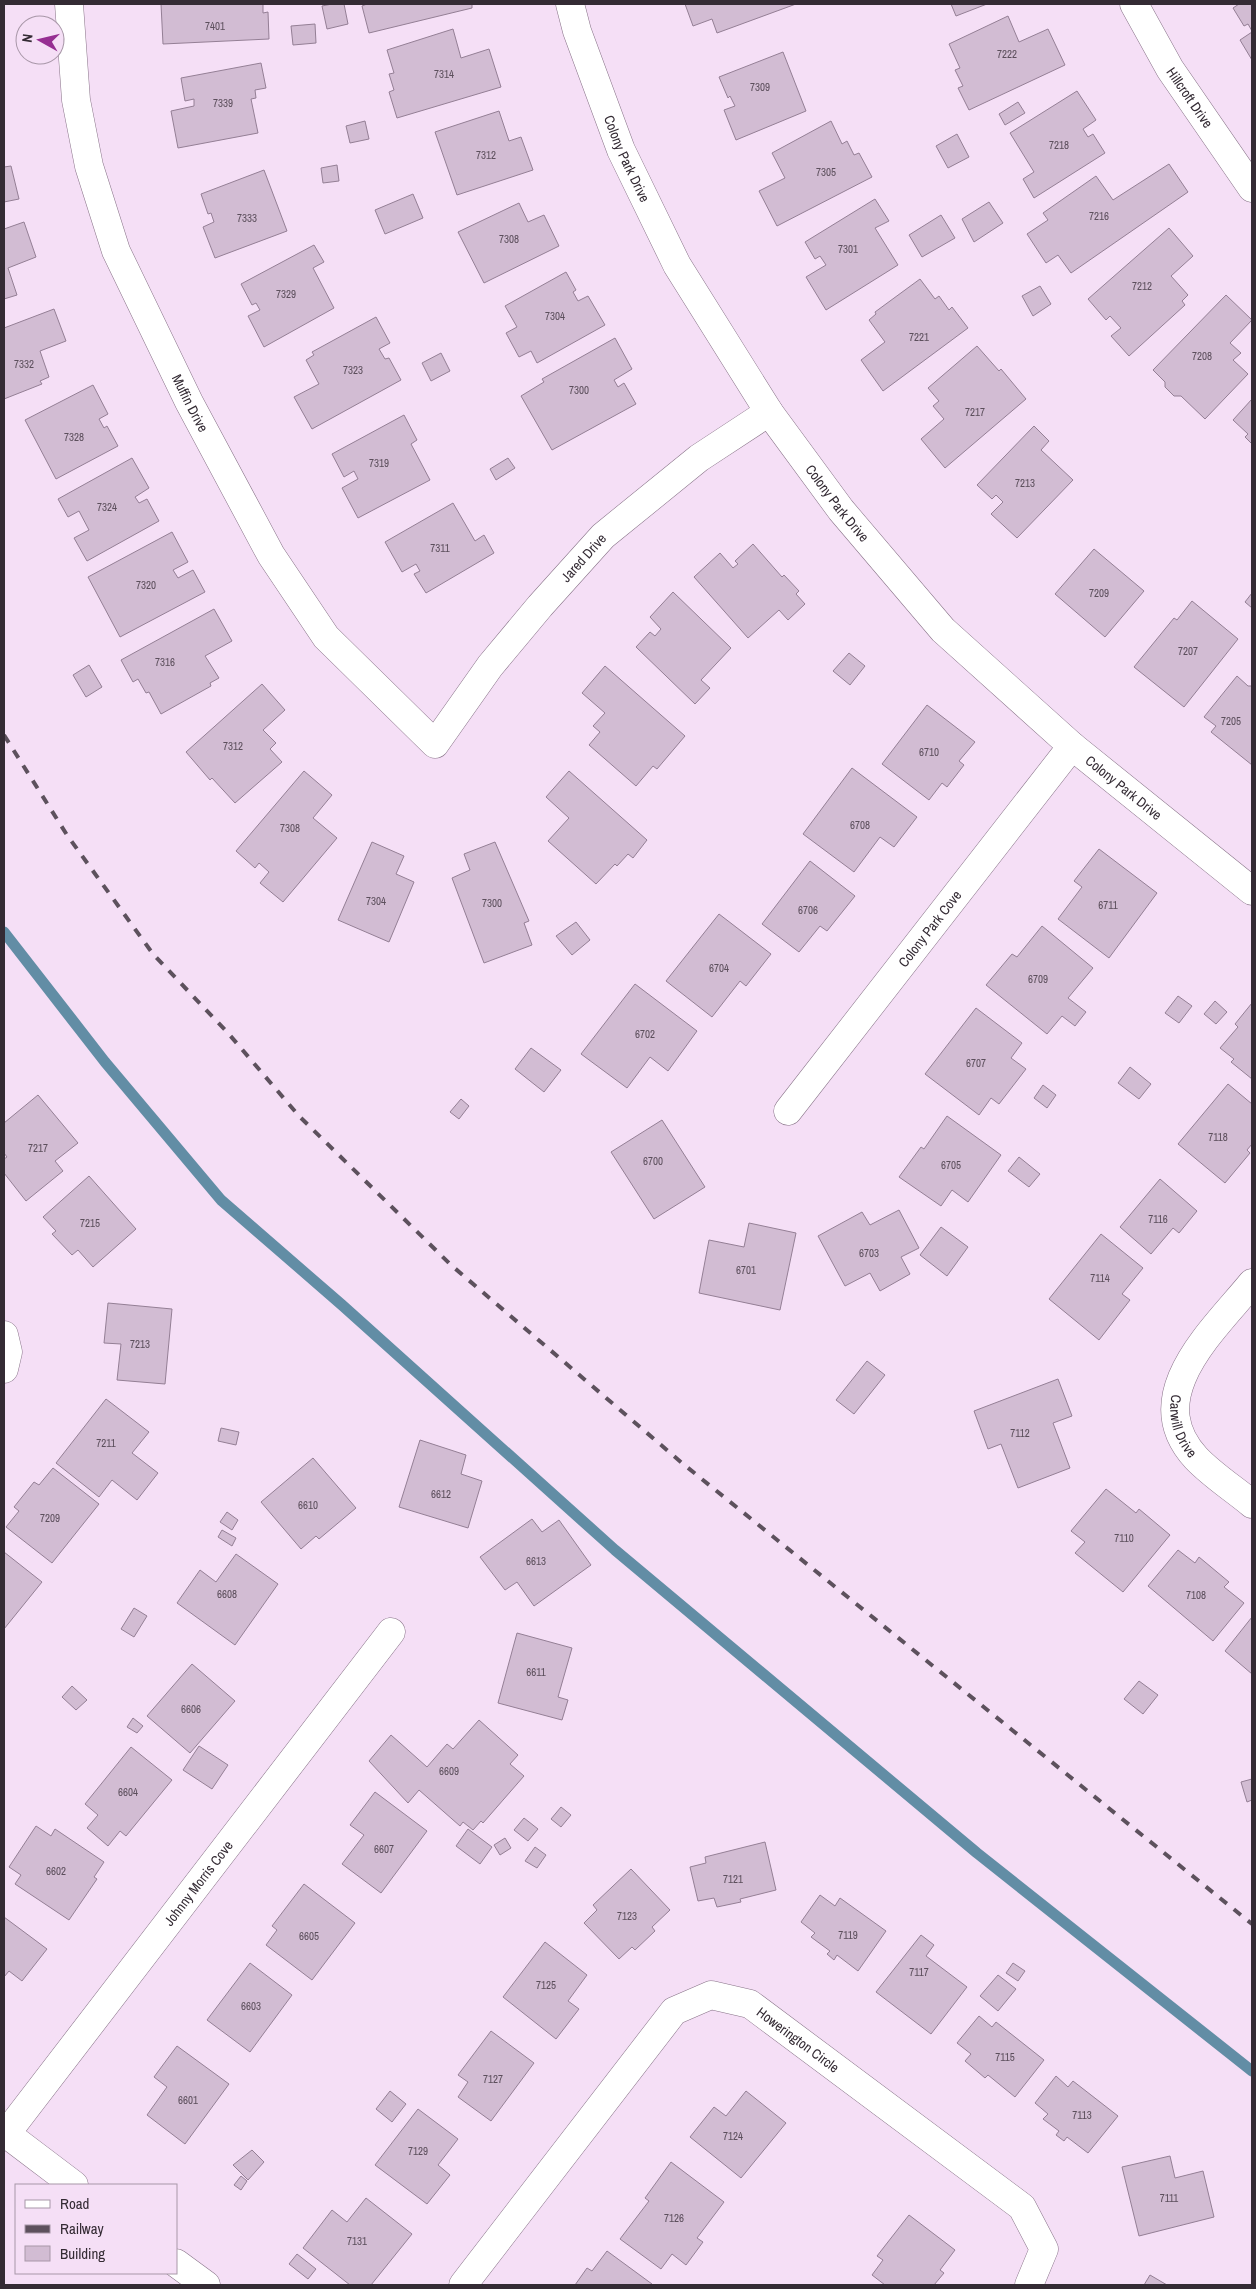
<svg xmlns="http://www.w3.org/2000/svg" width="1256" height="2289" viewBox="0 0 1256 2289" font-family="'Archivo Narrow',sans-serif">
	<rect width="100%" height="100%" fill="#f5dff6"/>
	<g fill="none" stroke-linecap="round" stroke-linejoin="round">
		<!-- stream -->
		<path stroke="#628da5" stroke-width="11" d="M4 932 105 1062 221 1200 342 1305 615 1550 977 1853 1252 2071"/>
	</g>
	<!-- building -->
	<g fill="#d2bcd3" stroke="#947f95">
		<path d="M161 4H263V13L268 12 269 39 163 44Z"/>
		<path d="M332 4H344L348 24 327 29 322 6Z"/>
		<path d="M367 4H472V8L369 33 362 6Z"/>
		<path d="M685 4H796L717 33 712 19 693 26Z"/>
		<path d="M951 4H987L956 16Z"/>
		<path d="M1239 4H1252V31L1248 24 1244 26 1233 8Z"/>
		<path d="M1008 16 1019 42 1048 29 1065 65 969 110 958 88 963 86 955 70 960 68 949 44Z"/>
		<path d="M315 24 316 43 293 45 291 26Z"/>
		<path d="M453 29 461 58 489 49 501 87 397 118 389 92 394 90 389 74 394 73 387 50Z"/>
		<path d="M1252 32V60L1240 40Z"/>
		<path d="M783 52 806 111 736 140 724 110 735 106 730 96 728 98 719 77Z"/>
		<path d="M261 63 266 88 255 90 256 98 251 99 258 133 178 148 171 111 194 106V99L185 101 181 78Z"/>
		<path d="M1077 91 1096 120 1083 129 1088 137 1093 134 1105 153 1034 198 1023 179 1034 172 1010 133Z"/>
		<path d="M1018 102 1025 113 1005 125 999 114Z"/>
		<path d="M499 111 509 141 521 137 533 170 457 195 435 132Z"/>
		<path d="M365 121 369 139 350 143 346 126Z"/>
		<path d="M831 121 842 144 847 141 854 155 859 153 872 177 777 226 759 191 785 178 772 153Z"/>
		<path d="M957 134 969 157 948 168 936 146Z"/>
		<path d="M1169 164 1188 192 1071 273 1058 255 1046 263 1027 234 1048 220 1043 213 1096 176 1113 200Z"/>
		<path d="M337 165 339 181 323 183 321 168Z"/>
		<path d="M11 166 19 199 4 202V167Z"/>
		<path d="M264 170 287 231 215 258 203 227 214 222 211 213 208 214 201 194Z"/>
		<path d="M413 194 423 218 385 234 375 210Z"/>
		<path d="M875 199 889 221 875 228 898 265 826 310 806 277 826 265 820 256 815 259 805 242Z"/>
		<path d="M989 202 1003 223 974 242 962 219Z"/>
		<path d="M519 203 528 222 544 215 559 246 484 283 458 232Z"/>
		<path d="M941 215 955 238 922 257 909 235Z"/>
		<path d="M24 222 36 257 8 268 17 295 4 299V229Z"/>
		<path d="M1169 228 1193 256 1171 276 1188 295 1182 301 1185 305 1129 356 1111 336 1121 328 1110 316 1106 320 1088 299Z"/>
		<path d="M314 245 324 262 313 268 334 308 264 347 248 316 260 310 256 303 252 305 241 284Z"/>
		<path d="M566 272 576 290 573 292 578 301 588 296 605 325 537 363 531 351 519 357 506 333 517 327 505 306Z"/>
		<path d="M920 279 935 299 939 296 949 310 952 307 968 328 883 391 861 360 885 342 869 320 876 314 875 312Z"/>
		<path d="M1040 286 1051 304 1033 316 1022 296Z"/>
		<path d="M1226 295 1252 320 1230 343 1241 353 1233 360 1248 374 1205 419 1181 396H1174L1165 387V382L1153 370Z"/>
		<path d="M54 309 66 341 40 351 49 377 40 381 42 384 4 399V328Z"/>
		<path d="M376 317 390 343 379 349 385 359 389 358 401 380 312 429 294 397 319 384 306 360 314 355 312 352Z"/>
		<path d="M615 338 632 369 614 380 618 387 624 383 636 404 552 450 521 396 544 382 542 379Z"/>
		<path d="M977 346 999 371 1001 369 1026 399 945 468 921 439 944 419 933 406 939 401 928 388Z"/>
		<path d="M441 353 450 371 431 381 422 363Z"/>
		<path d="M93 385 108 414 99 419 104 428 107 426 118 446 56 479 25 420Z"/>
		<path d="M1252 399V444L1245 437 1248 434 1233 420Z"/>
		<path d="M404 415 417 440 411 444 430 480 358 518 342 488 358 479 354 471 344 477 332 454Z"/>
		<path d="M1034 426 1049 441 1041 450 1073 480 1017 538 991 514 1003 502 996 495 992 499 977 485Z"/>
		<path d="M132 458 149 488 135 497 139 503 147 499 159 521 87 561 74 538 89 530 79 511 68 517 58 499Z"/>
		<path d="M508 458 515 468 496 480 490 469Z"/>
		<path d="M453 503 475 541 484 535 494 553 426 593 414 574 420 571 416 564 402 572 385 542Z"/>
		<path d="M172 532 188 562 173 570 178 578 193 570 205 592 120 637 88 577Z"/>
		<path d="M753 544 782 577 784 575 799 591 796 594 805 604 788 620 779 610 748 638 694 577 720 553 733 568 738 564 735 561Z"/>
		<path d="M1094 549 1144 591 1105 637 1055 594Z"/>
		<path d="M673 592 731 648 701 680 710 688 695 704 636 647 650 632 655 636 661 629 650 617Z"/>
		<path d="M1252 593V608L1245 602Z"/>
		<path d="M1192 601 1238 639 1184 707 1134 667 1174 618 1177 620Z"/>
		<path d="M214 609 232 641 205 656 219 678 210 683 211 686 161 714 149 692 146 693 138 679 133 682 121 660Z"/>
		<path d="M849 653 865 666 850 685 833 671Z"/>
		<path d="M89 665 102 687 86 697 73 675Z"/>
		<path d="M605 666 685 736 657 769 653 766 636 786 589 745 600 732 593 726 605 713 582 693Z"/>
		<path d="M1237 676 1248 686H1252V765L1211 732 1216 726 1204 717Z"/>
		<path d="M262 684 285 710 263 730 276 743 270 749 282 762 235 803 212 778 210 780 186 752Z"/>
		<path d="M927 705 975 742 959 761 964 765 947 787 942 783 929 800 882 764Z"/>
		<path d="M852 768 917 817 894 847 880 837 854 872 803 834Z"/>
		<path d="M304 771 332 795 313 818 337 838 283 902 260 883 269 872 259 863 255 868 236 851Z"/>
		<path d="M569 771 647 840 633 858 628 854 617 866 615 864 596 884 548 841 569 818 546 797Z"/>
		<path d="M372 842 404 856 396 874 414 882 389 942 338 920Z"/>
		<path d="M495 842 529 921 524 923 532 945 484 963 452 878 470 870 464 854Z"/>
		<path d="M1099 849 1157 893 1109 958 1058 919 1082 887 1074 881Z"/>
		<path d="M810 861 855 896 827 931 820 926 799 952 762 924Z"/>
		<path d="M719 914 771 954 746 986 740 981 712 1017 666 981Z"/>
		<path d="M576 922 590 940 572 955 556 936Z"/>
		<path d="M1042 926 1093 968 1068 998 1086 1012 1075 1026 1062 1016 1047 1034 986 985 1012 954 1017 957Z"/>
		<path d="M635 984 697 1031 668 1071 650 1057 627 1088 581 1054Z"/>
		<path d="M1178 996 1192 1006 1179 1023 1165 1013Z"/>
		<path d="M1215 1001 1227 1012 1216 1024 1204 1014Z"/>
		<path d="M1252 1003V1079L1231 1062 1234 1059 1220 1048 1238 1027 1235 1024Z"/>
		<path d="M976 1008 1022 1043 1011 1058 1026 1069 999 1104 991 1098 979 1115 925 1074Z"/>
		<path d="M531 1048 561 1070 544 1092 515 1069Z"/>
		<path d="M1130 1067 1151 1084 1139 1099 1118 1083Z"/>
		<path d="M1228 1084 1252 1104V1144L1247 1150 1250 1153 1225 1183 1178 1144Z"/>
		<path d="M1043 1085 1056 1095 1047 1108 1034 1098Z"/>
		<path d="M38 1095 78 1143 55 1161 63 1171 26 1201 4 1173V1159L7 1157 4 1153V1123Z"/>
		<path d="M461 1099 469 1106 459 1119 450 1112Z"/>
		<path d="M947 1116 1001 1155 968 1202 952 1190 941 1206 899 1177 921 1147 924 1149Z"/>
		<path d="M662 1120 705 1187 654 1219 611 1152Z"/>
		<path d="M1019 1157 1040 1174 1029 1187 1008 1171Z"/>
		<path d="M89 1176 136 1229 93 1267 78 1250 72 1255 52 1234 56 1231 43 1217Z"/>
		<path d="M1160 1179 1197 1211 1179 1233 1173 1228 1151 1254 1120 1227Z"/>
		<path d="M899 1210 919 1248 901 1257 910 1274 880 1291 870 1273 845 1286 818 1236 862 1212 870 1225Z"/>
		<path d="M749 1223 796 1233 780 1310 699 1293 709 1240 744 1247Z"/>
		<path d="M941 1227 968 1247 947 1276 920 1255Z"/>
		<path d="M1101 1234 1143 1268 1122 1294 1130 1300 1099 1340 1049 1299Z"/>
		<path d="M108 1303 172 1309 165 1384 117 1380 121 1344 104 1343Z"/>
		<path d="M867 1361 885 1375 854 1414 836 1400Z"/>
		<path d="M1058 1379 1072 1416 1053 1423 1070 1468 1018 1488 1001 1444 988 1449 974 1411Z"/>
		<path d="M106 1399 149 1432 132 1453 158 1473 137 1500 112 1480 99 1497 56 1463Z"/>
		<path d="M221 1428 239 1432 236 1445 218 1441Z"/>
		<path d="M420 1440 466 1455 461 1474 482 1481 468 1528 399 1507Z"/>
		<path d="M313 1458 356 1508 319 1539 316 1536 301 1549 261 1502Z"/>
		<path d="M53 1468 99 1504 52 1563 6 1527 19 1511 14 1507 34 1482 39 1485Z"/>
		<path d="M1106 1489 1136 1513 1139 1509 1170 1535 1123 1592 1075 1553 1085 1542 1071 1531Z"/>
		<path d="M227 1512 238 1520 232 1530 220 1522Z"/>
		<path d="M532 1519 542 1532 559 1520 591 1565 534 1606 517 1582 505 1590 480 1557Z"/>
		<path d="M222 1530 236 1538 232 1546 218 1537Z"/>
		<path d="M1178 1550 1195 1563 1199 1557 1229 1582 1224 1587 1244 1603 1213 1641 1148 1586Z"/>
		<path d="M4 1552 42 1582 4 1629Z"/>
		<path d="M236 1554 278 1584 235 1645 177 1603 200 1570 216 1582Z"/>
		<path d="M134 1608 147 1616 134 1637 121 1629Z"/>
		<path d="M1252 1617V1674L1225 1651Z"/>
		<path d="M517 1633 572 1648 558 1697 568 1700 562 1720 498 1703Z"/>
		<path d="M192 1664 235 1701 190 1753 147 1716Z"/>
		<path d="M1139 1681 1158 1695 1143 1714 1124 1699Z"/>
		<path d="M72 1686 87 1700 76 1710 62 1697Z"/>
		<path d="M133 1718 143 1726 137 1733 127 1727Z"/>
		<path d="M479 1720 518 1755 510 1764 524 1776 483 1823 481 1821 473 1830 463 1822 460 1826 419 1790 408 1803 369 1761 391 1735 427 1767 447 1744 453 1749Z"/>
		<path d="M199 1746 228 1765 212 1789 183 1770Z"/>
		<path d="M131 1747 172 1780 126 1836 120 1831 108 1846 87 1828 98 1815 85 1804Z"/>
		<path d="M1252 1779V1800L1247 1802 1241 1782Z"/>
		<path d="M375 1792 427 1831 381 1893 342 1864 364 1835 350 1825Z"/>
		<path d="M561 1807 571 1815 561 1827 551 1819Z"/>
		<path d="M524 1818 538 1829 528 1841 514 1830Z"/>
		<path d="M36 1826 51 1836 55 1829 104 1862 94 1877 97 1879 69 1920 15 1884 21 1875 9 1867Z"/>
		<path d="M468 1829 492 1847 480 1864 456 1846Z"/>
		<path d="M505 1838 511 1848 500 1855 494 1845Z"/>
		<path d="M765 1842 776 1890 740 1899 741 1902 717 1907 714 1898 698 1901 690 1867 706 1863 705 1857Z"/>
		<path d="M535 1847 546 1855 537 1868 525 1861Z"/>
		<path d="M631 1869 670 1910 652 1927 655 1931 635 1950 632 1947 619 1959 584 1923 597 1910 593 1905Z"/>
		<path d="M304 1884 355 1923 312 1980 266 1945 277 1930 272 1926Z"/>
		<path d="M820 1895 835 1906 840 1898 886 1931 858 1971 837 1955 834 1960 827 1954 830 1951 811 1937 815 1933 801 1922Z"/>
		<path d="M4 1917 47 1949 22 1981 9 1971 4 1977Z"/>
		<path d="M921 1935 934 1945 926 1956 967 1987 931 2034 876 1992Z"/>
		<path d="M545 1942 587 1975 568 2001 579 2009 556 2039 503 1997Z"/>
		<path d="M250 1963 292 1995 250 2052 207 2020Z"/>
		<path d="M1013 1963 1025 1971 1018 1981 1006 1973Z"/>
		<path d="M998 1975 1016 1989 998 2011 980 1996Z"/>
		<path d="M979 2016 992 2027 996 2022 1044 2060 1015 2097 988 2075 985 2078 965 2061 971 2054 957 2043Z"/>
		<path d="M491 2031 534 2063 491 2121 458 2097 468 2082 458 2075Z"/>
		<path d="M177 2046 229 2084 185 2144 147 2115 167 2087 154 2077Z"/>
		<path d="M1056 2076 1068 2087 1073 2081 1118 2116 1088 2153 1067 2137 1064 2141 1056 2135 1059 2131 1043 2119 1048 2114 1035 2103Z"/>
		<path d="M390 2091 406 2104 392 2122 376 2109Z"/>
		<path d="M746 2091 786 2123 741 2178 690 2137 714 2107 726 2116Z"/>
		<path d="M418 2109 458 2139 438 2165 450 2175 427 2204 375 2165Z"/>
		<path d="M252 2150 264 2162 248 2180 233 2165Z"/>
		<path d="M1170 2156 1175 2178 1203 2171 1214 2217 1139 2236 1122 2167Z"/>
		<path d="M671 2162 724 2202 697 2238 703 2242 686 2265 672 2254 661 2269 620 2239 649 2201 645 2198Z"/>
		<path d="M241 2176 247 2181 241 2190 234 2185Z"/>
		<path d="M366 2198 412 2234 371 2285H350L303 2248 332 2210 347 2222Z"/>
		<path d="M909 2215 955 2250 940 2270 944 2273 934 2285H885L872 2275 883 2260 877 2256Z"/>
		<path d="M607 2251 652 2284 651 2285H575L587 2268 592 2271Z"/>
		<path d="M297 2254 316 2269 308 2279 289 2264Z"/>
		<path d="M1150 2275 1167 2285H1144Z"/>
	</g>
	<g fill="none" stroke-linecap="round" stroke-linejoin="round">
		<defs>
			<g id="minor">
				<path id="s1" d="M69 4 76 100 89 166 116 251 189 402 271 555 326 637 435 744 490 666 540 606 603 536 699 458 769 412"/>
				<path id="s2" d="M570 4 577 31 621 150 677 265 769 412 841 510 943 630 1072 746 1252 891"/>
				<path id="s3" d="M1134 4 1170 69 1252 188"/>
				<path id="s4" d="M788 1111 1072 746"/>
				<path id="s5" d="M1252 1283C1213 1331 1139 1396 1196 1458 1212 1475 1234 1489 1252 1504"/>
				<path d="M4 1335 8 1352 4 1369"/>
				<path d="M4 2132 74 2185"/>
				<path id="s6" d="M6 2134 391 1632"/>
				<path d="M176 2263 206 2285"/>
				<path id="s7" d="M463 2285 674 2011 711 1995 750 2004 1022 2207 1044 2249 1029 2285"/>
			</g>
		</defs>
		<!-- minor casing -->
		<use href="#minor" stroke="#887388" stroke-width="29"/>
		<!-- minor -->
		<use href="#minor" stroke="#fff" stroke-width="28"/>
		<!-- rail -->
		<path stroke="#5d515d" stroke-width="4" stroke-dasharray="9 9" stroke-linecap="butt" d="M4 735 67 835 153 954 228 1033 299 1116 451 1265 682 1463 1252 1924"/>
	</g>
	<g text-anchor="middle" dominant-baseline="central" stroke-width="4" stroke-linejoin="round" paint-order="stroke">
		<!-- number labels -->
		<g font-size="11" fill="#5c4f5c">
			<text x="215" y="26">7401</text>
			<text x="1007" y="54">7222</text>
			<text x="444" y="74">7314</text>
			<text x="760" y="87">7309</text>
			<text x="223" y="103">7339</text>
			<text x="1059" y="145">7218</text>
			<text x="486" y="155">7312</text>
			<text x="826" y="172">7305</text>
			<text x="1099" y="216">7216</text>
			<text x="247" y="218">7333</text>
			<text x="509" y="239">7308</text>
			<text x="848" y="249">7301</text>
			<text x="1142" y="286">7212</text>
			<text x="286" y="294">7329</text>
			<text x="555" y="316">7304</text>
			<text x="919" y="337">7221</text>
			<text x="1202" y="356">7208</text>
			<text x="24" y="364">7332</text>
			<text x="353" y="370">7323</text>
			<text x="579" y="390">7300</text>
			<text x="975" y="412">7217</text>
			<text x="74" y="437">7328</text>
			<text x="379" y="463">7319</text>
			<text x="1025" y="483">7213</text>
			<text x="107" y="507">7324</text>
			<text x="440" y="548">7311</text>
			<text x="146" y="585">7320</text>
			<text x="1099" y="593">7209</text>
			<text x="1188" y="651">7207</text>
			<text x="165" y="662">7316</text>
			<text x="1231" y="721">7205</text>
			<text x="233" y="746">7312</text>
			<text x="929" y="752">6710</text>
			<text x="860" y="825">6708</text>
			<text x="290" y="828">7308</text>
			<text x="376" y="901">7304</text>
			<text x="492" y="903">7300</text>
			<text x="1108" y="905">6711</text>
			<text x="808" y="910">6706</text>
			<text x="719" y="968">6704</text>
			<text x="1038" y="979">6709</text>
			<text x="645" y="1034">6702</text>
			<text x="976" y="1063">6707</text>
			<text x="1218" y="1137">7118</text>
			<text x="38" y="1148">7217</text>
			<text x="653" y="1161">6700</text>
			<text x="951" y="1165">6705</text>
			<text x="1158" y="1219">7116</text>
			<text x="90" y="1223">7215</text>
			<text x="869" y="1253">6703</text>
			<text x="746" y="1270">6701</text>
			<text x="1100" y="1278">7114</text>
			<text x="140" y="1344">7213</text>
			<text x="1020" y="1433">7112</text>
			<text x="106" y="1443">7211</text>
			<text x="441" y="1494">6612</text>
			<text x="308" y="1505">6610</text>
			<text x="50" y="1518">7209</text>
			<text x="1124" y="1538">7110</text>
			<text x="536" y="1561">6613</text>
			<text x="227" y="1594">6608</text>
			<text x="1196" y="1595">7108</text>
			<text x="536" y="1672">6611</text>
			<text x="191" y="1709">6606</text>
			<text x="449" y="1771">6609</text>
			<text x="128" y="1792">6604</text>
			<text x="384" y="1849">6607</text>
			<text x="56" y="1871">6602</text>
			<text x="733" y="1879">7121</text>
			<text x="627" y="1916">7123</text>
			<text x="848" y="1935">7119</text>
			<text x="309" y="1936">6605</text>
			<text x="919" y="1972">7117</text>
			<text x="546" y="1985">7125</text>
			<text x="251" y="2006">6603</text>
			<text x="1005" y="2057">7115</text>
			<text x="493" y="2079">7127</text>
			<text x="188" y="2100">6601</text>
			<text x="1082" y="2115">7113</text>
			<text x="733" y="2136">7124</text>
			<text x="418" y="2151">7129</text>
			<text x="1169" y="2198">7111</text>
			<text x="674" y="2218">7126</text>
			<text x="357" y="2241">7131</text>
		</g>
		<!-- street labels -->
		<g font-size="14" fill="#342b34" stroke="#f5dff6">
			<text stroke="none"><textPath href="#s3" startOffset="109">Hillcroft Drive</textPath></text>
			<text stroke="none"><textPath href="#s2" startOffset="165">Colony Park Drive</textPath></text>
			<text stroke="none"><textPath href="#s1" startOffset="422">Muffin Drive</textPath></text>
			<text stroke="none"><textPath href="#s2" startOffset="570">Colony Park Drive</textPath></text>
			<text stroke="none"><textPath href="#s1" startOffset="1084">Jared Drive</textPath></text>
			<text stroke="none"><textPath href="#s2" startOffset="975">Colony Park Drive</textPath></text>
			<text stroke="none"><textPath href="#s4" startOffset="231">Colony Park Cove</textPath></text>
			<text stroke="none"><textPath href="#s5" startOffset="169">Carwill Drive</textPath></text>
			<text stroke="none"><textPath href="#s6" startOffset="316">Johnny Morris Cove</textPath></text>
			<text stroke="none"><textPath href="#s7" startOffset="486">Howerington Circle</textPath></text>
		</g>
	</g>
	<!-- border -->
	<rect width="1256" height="2289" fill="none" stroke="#342b34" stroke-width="10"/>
	<!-- legend -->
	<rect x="15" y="2184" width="162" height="90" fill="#f5dff6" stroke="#a897a8"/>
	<rect x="25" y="2200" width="25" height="8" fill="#ffffff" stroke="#a897a8"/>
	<text x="60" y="2209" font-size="15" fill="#342b34">Road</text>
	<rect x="25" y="2225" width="25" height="8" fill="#5d515d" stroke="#a897a8"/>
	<text x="60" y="2234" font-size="15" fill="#342b34">Railway</text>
	<rect x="25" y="2246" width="25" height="15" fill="#d2bcd3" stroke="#a897a8"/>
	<text x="60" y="2259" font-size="15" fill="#342b34">Building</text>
	<!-- north arrow -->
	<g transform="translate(40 40) rotate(278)"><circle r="24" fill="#f5dff6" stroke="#a897a8"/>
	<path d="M0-4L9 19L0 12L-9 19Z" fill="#962e92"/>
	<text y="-8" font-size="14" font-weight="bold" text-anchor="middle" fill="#342b34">N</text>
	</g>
</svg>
